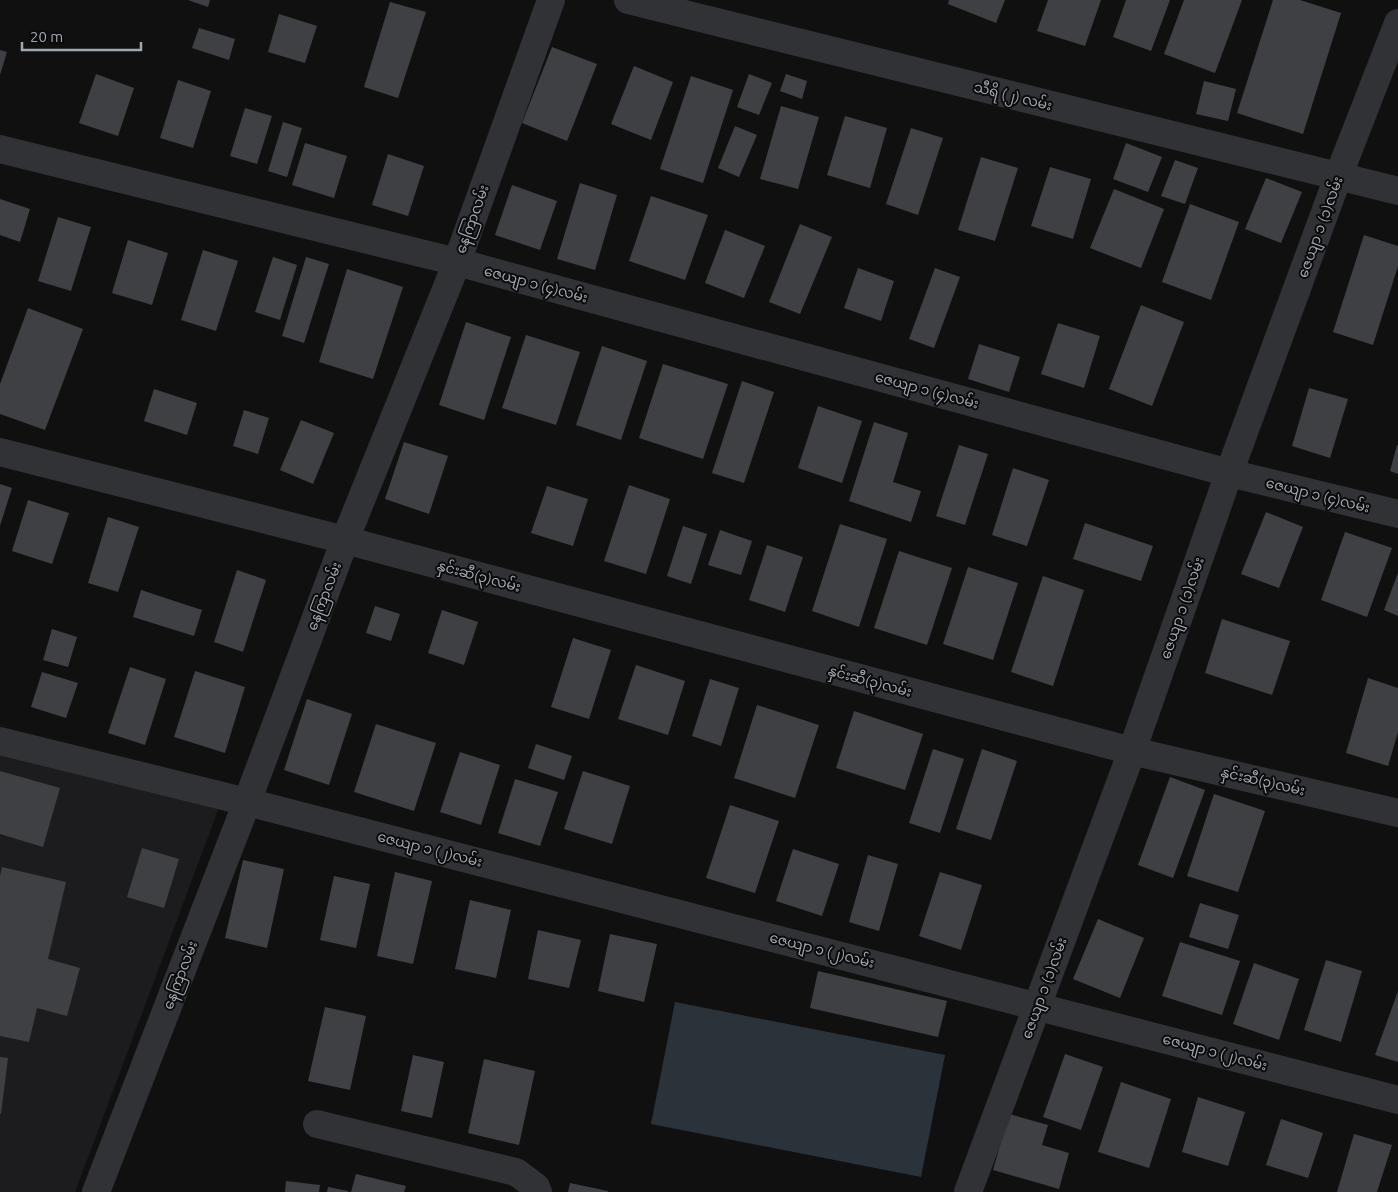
<svg xmlns="http://www.w3.org/2000/svg" width="1398" height="1192" viewBox="0 0 1398 1192" font-family="Ubuntu,'Noto Sans Myanmar',sans-serif">
	<rect width="100%" height="100%" fill="#101011"/>
	<!-- built -->
	<path fill="#1c1c1e" d="M0 751 220 805 75 1192H0Z"/>
	<!-- water -->
	<path fill="#2a3339" d="M675 1002 945 1055 921 1177 651 1124Z"/>
	<!-- building -->
	<g fill="#3f4044">
		<path d="M188 0H210L208 7Z"/>
		<path d="M949 0H1005L996 23 948 4Z"/>
		<path d="M1048 0H1101L1085 46 1037 31Z"/>
		<path d="M1126 0H1170L1151 51 1113 37Z"/>
		<path d="M1184 0H1242L1215 73 1164 54Z"/>
		<path d="M1273 0H1300L1341 13 1303 134 1237 113Z"/>
		<path d="M390 2 426 12 398 98 364 87Z"/>
		<path d="M279 14 317 26 305 63 268 52Z"/>
		<path d="M199 28 235 39 229 60 192 48Z"/>
		<path d="M552 47 597 64 567 141 522 123Z"/>
		<path d="M0 50 7 52 0 75Z"/>
		<path d="M634 66 673 82 651 140 611 124Z"/>
		<path d="M96 74 134 88 118 136 79 123Z"/>
		<path d="M749 74 772 83 759 115 737 107Z"/>
		<path d="M786 74 807 81 802 99 780 91Z"/>
		<path d="M691 76 733 90 703 183 660 169Z"/>
		<path d="M178 80 211 91 193 148 160 138Z"/>
		<path d="M1204 81 1236 89 1228 121 1196 114Z"/>
		<path d="M781 106 819 117 798 189 760 179Z"/>
		<path d="M245 108 272 116 257 164 230 156Z"/>
		<path d="M845 116 887 128 870 188 827 175Z"/>
		<path d="M283 122 302 128 287 177 268 171Z"/>
		<path d="M735 126 757 135 739 177 718 168Z"/>
		<path d="M911 128 943 138 918 215 886 204Z"/>
		<path d="M305 143 347 156 334 198 292 185Z"/>
		<path d="M1126 143 1162 157 1148 192 1113 179Z"/>
		<path d="M388 154 424 166 408 216 372 205Z"/>
		<path d="M981 157 1018 168 995 241 958 230Z"/>
		<path d="M1175 160 1198 168 1185 204 1161 196Z"/>
		<path d="M1050 167 1091 179 1073 239 1031 226Z"/>
		<path d="M1266 178 1302 192 1281 243 1245 229Z"/>
		<path d="M580 183 617 195 595 270 557 259Z"/>
		<path d="M512 185 557 201 540 250 495 235Z"/>
		<path d="M1114 189 1164 209 1141 268 1090 248Z"/>
		<path d="M651 196 708 215 685 280 629 261Z"/>
		<path d="M0 199 30 209 20 242 0 235Z"/>
		<path d="M1190 204 1239 222 1211 300 1162 282Z"/>
		<path d="M58 217 91 227 71 291 38 281Z"/>
		<path d="M800 224 832 237 800 314 769 302Z"/>
		<path d="M725 230 765 246 744 298 705 283Z"/>
		<path d="M1364 235 1398 246V266L1373 345 1333 332Z"/>
		<path d="M128 240 168 253 152 305 112 293Z"/>
		<path d="M203 250 238 261 216 331 181 320Z"/>
		<path d="M273 257 297 265 280 320 255 312Z"/>
		<path d="M306 257 329 264 304 343 282 336Z"/>
		<path d="M858 268 894 281 881 321 844 308Z"/>
		<path d="M935 268 960 277 934 348 909 339Z"/>
		<path d="M347 269 403 287 373 379 319 362Z"/>
		<path d="M1141 305 1184 322 1152 406 1109 389Z"/>
		<path d="M28 308 83 329 45 430 0 414V384Z"/>
		<path d="M466 322 511 337 484 420 439 405Z"/>
		<path d="M1058 323 1100 336 1084 388 1041 374Z"/>
		<path d="M526 335 580 352 556 425 502 408Z"/>
		<path d="M979 344 1020 357 1009 392 968 379Z"/>
		<path d="M602 346 647 361 621 440 576 425Z"/>
		<path d="M663 364 728 384 703 459 639 438Z"/>
		<path d="M742 381 774 392 744 483 712 473Z"/>
		<path d="M1309 388 1348 399 1330 458 1292 446Z"/>
		<path d="M154 389 197 403 187 435 144 421Z"/>
		<path d="M818 406 862 421 842 483 798 468Z"/>
		<path d="M244 410 269 418 258 454 233 446Z"/>
		<path d="M301 420 334 433 313 484 280 470Z"/>
		<path d="M874 422 908 433 893 482 921 491 911 522 849 501Z"/>
		<path d="M404 442 448 456 429 514 385 499Z"/>
		<path d="M959 445 988 454 965 525 936 516Z"/>
		<path d="M1397 445H1398V474L1390 471Z"/>
		<path d="M1013 468 1049 480 1027 546 992 535Z"/>
		<path d="M0 484 12 488 0 526Z"/>
		<path d="M629 485 670 499 646 574 604 561Z"/>
		<path d="M547 486 588 499 573 546 531 533Z"/>
		<path d="M28 500 69 513 52 564 12 551Z"/>
		<path d="M1266 512 1303 527 1279 588 1241 574Z"/>
		<path d="M108 517 139 527 118 592 88 583Z"/>
		<path d="M1085 523 1153 546 1141 581 1073 559Z"/>
		<path d="M840 524 887 539 859 627 812 611Z"/>
		<path d="M683 526 707 534 691 584 667 576Z"/>
		<path d="M720 530 752 541 741 575 708 565Z"/>
		<path d="M1345 532 1392 548 1367 617 1321 600Z"/>
		<path d="M767 545 803 557 785 612 749 600Z"/>
		<path d="M899 551 952 568 927 645 874 628Z"/>
		<path d="M968 567 1018 583 993 660 943 644Z"/>
		<path d="M237 570 266 580 243 652 214 642Z"/>
		<path d="M1398 573V616L1384 610Z"/>
		<path d="M1043 576 1084 590 1053 686 1011 672Z"/>
		<path d="M141 590 202 610 194 636 133 617Z"/>
		<path d="M375 606 400 614 391 641 366 633Z"/>
		<path d="M442 610 478 622 464 665 428 653Z"/>
		<path d="M1222 619 1290 641 1272 695 1205 673Z"/>
		<path d="M52 629 77 637 68 667 43 660Z"/>
		<path d="M573 638 611 650 589 719 551 707Z"/>
		<path d="M636 665 685 681 668 735 618 719Z"/>
		<path d="M130 667 166 679 145 745 108 733Z"/>
		<path d="M195 671 245 687 225 753 174 737Z"/>
		<path d="M42 672 78 683 66 718 31 707Z"/>
		<path d="M1368 678 1398 688V732L1388 766 1346 753Z"/>
		<path d="M710 679 739 688 721 746 692 736Z"/>
		<path d="M307 699 352 714 329 785 284 770Z"/>
		<path d="M757 705 819 725 795 798 734 778Z"/>
		<path d="M854 711 923 734 905 790 836 768Z"/>
		<path d="M376 724 436 743 414 811 354 792Z"/>
		<path d="M536 744 572 756 564 780 528 768Z"/>
		<path d="M933 749 964 759 940 833 909 823Z"/>
		<path d="M982 749 1017 761 991 840 956 829Z"/>
		<path d="M460 752 500 765 481 825 440 812Z"/>
		<path d="M0 771 60 788 43 847 0 834Z"/>
		<path d="M583 771 630 786 612 844 564 829Z"/>
		<path d="M1170 777 1205 790 1173 878 1138 865Z"/>
		<path d="M515 779 558 792 540 846 498 833Z"/>
		<path d="M1214 794 1265 811 1238 892 1187 876Z"/>
		<path d="M730 805 779 821 755 893 706 878Z"/>
		<path d="M142 848 179 859 164 908 127 897Z"/>
		<path d="M793 849 839 864 822 916 776 901Z"/>
		<path d="M868 855 898 864 879 931 849 922Z"/>
		<path d="M243 860 284 869 267 948 225 938Z"/>
		<path d="M2 867 66 882 48 959 80 968 67 1016 37 1008 29 1042 0 1036V876Z"/>
		<path d="M395 872 432 881 413 964 377 956Z"/>
		<path d="M940 872 982 885 961 950 919 936Z"/>
		<path d="M334 876 370 884 356 948 320 940Z"/>
		<path d="M470 900 511 910 496 978 455 969Z"/>
		<path d="M1200 903 1239 915 1228 949 1189 937Z"/>
		<path d="M1098 919 1144 938 1120 998 1073 979Z"/>
		<path d="M538 930 581 940 569 988 528 979Z"/>
		<path d="M610 934 657 944 644 1002 598 991Z"/>
		<path d="M1180 942 1240 961 1222 1015 1162 996Z"/>
		<path d="M1326 960 1362 971 1341 1042 1304 1030Z"/>
		<path d="M1254 963 1299 979 1279 1040 1233 1024Z"/>
		<path d="M818 971 947 1001 938 1037 810 1008Z"/>
		<path d="M1398 991V1062L1375 1055Z"/>
		<path d="M325 1007 366 1016 350 1090 308 1081Z"/>
		<path d="M1065 1054 1103 1067 1081 1130 1043 1117Z"/>
		<path d="M413 1055 444 1062 432 1118 401 1111Z"/>
		<path d="M0 1057 8 1058 1 1114H0Z"/>
		<path d="M484 1059 535 1071 519 1145 468 1133Z"/>
		<path d="M1121 1082 1171 1099 1149 1168 1098 1152Z"/>
		<path d="M1198 1097 1245 1112 1228 1166 1182 1152Z"/>
		<path d="M1009 1114 1048 1125 1042 1145 1069 1153 1059 1189 993 1170Z"/>
		<path d="M1281 1119 1323 1133 1308 1178 1266 1165Z"/>
		<path d="M1354 1134 1392 1145 1377 1192H1337Z"/>
		<path d="M356 1174 406 1186 404 1192H351Z"/>
		<path d="M286 1181 320 1185 319 1192H285Z"/>
		<path d="M570 1183 608 1191V1192H568Z"/>
		<path d="M328 1187 348 1191V1192H327Z"/>
	</g>
	<g fill="none" stroke-linecap="round" stroke-linejoin="round">
		<!-- minor -->
		<g stroke="#313236" stroke-width="28">
			<path d="M628 0 1398 191"/>
			<path d="M0 149 457 262 1229 473 1398 514"/>
			<path d="M0 452 345 540 1132 751 1398 813"/>
			<path d="M0 741 247 802 1398 1100"/>
			<path d="M317 1124 516 1172 536 1187 538 1192"/>
			<path d="M96 1192 247 802 345 540 457 262 551 0"/>
			<path d="M968 1192 1132 751 1229 473 1338 177 1398 23"/>
		</g>
	</g>
	<g text-anchor="middle" dominant-baseline="central" stroke-width="4" stroke-linejoin="round" paint-order="stroke">
		<!-- street labels -->
		<g font-size="14" fill="#a2a8b1" stroke="#0b0b0c">
			<text transform="translate(1013 96) rotate(14)">သီရိ (၂) လမ်း</text>
			<text transform="translate(472 219) rotate(-70)">နေကြာလမ်း</text>
			<text transform="translate(1320 227) rotate(-70)">ဇေယျာ ၁ (၁)လမ်း</text>
			<text transform="translate(536 284) rotate(15)">ဇေယျာ ၁ (၄)လမ်း</text>
			<text transform="translate(927 390) rotate(15)">ဇေယျာ ၁ (၄)လမ်း</text>
			<text transform="translate(1318 495) rotate(14)">ဇေယျာ ၁ (၄)လမ်း</text>
			<text transform="translate(479 576) rotate(15)">နှင်းဆီ(၃)လမ်း</text>
			<text transform="translate(324 596) rotate(-69)">နေကြာလမ်း</text>
			<text transform="translate(1182 608) rotate(-71)">ဇေယျာ ၁ (၁)လမ်း</text>
			<text transform="translate(870 681) rotate(15)">နှင်းဆီ(၃)လမ်း</text>
			<text transform="translate(1263 781) rotate(13)">နှင်းဆီ(၃)လမ်း</text>
			<text transform="translate(430 849) rotate(14)">ဇေယျာ ၁ (၂)လမ်း</text>
			<text transform="translate(822 950) rotate(14)">ဇေယျာ ၁ (၂)လမ်း</text>
			<text transform="translate(180 975) rotate(-69)">နေကြာလမ်း</text>
			<text transform="translate(1044 988) rotate(-70)">ဇေယျာ ၁ (၁)လမ်း</text>
			<text transform="translate(1215 1052) rotate(15)">ဇေယျာ ၁ (၂)လမ်း</text>
		</g>
	</g>
	<!-- scale -->
	<path d="M22 42v8h119v-8" fill="none" stroke="#a2a8b1" stroke-width="2.5"/>
	<text x="30" y="42" font-size="15" fill="#a2a8b1" stroke="#0b0b0c" stroke-width="4" paint-order="stroke">20 m</text>
</svg>
